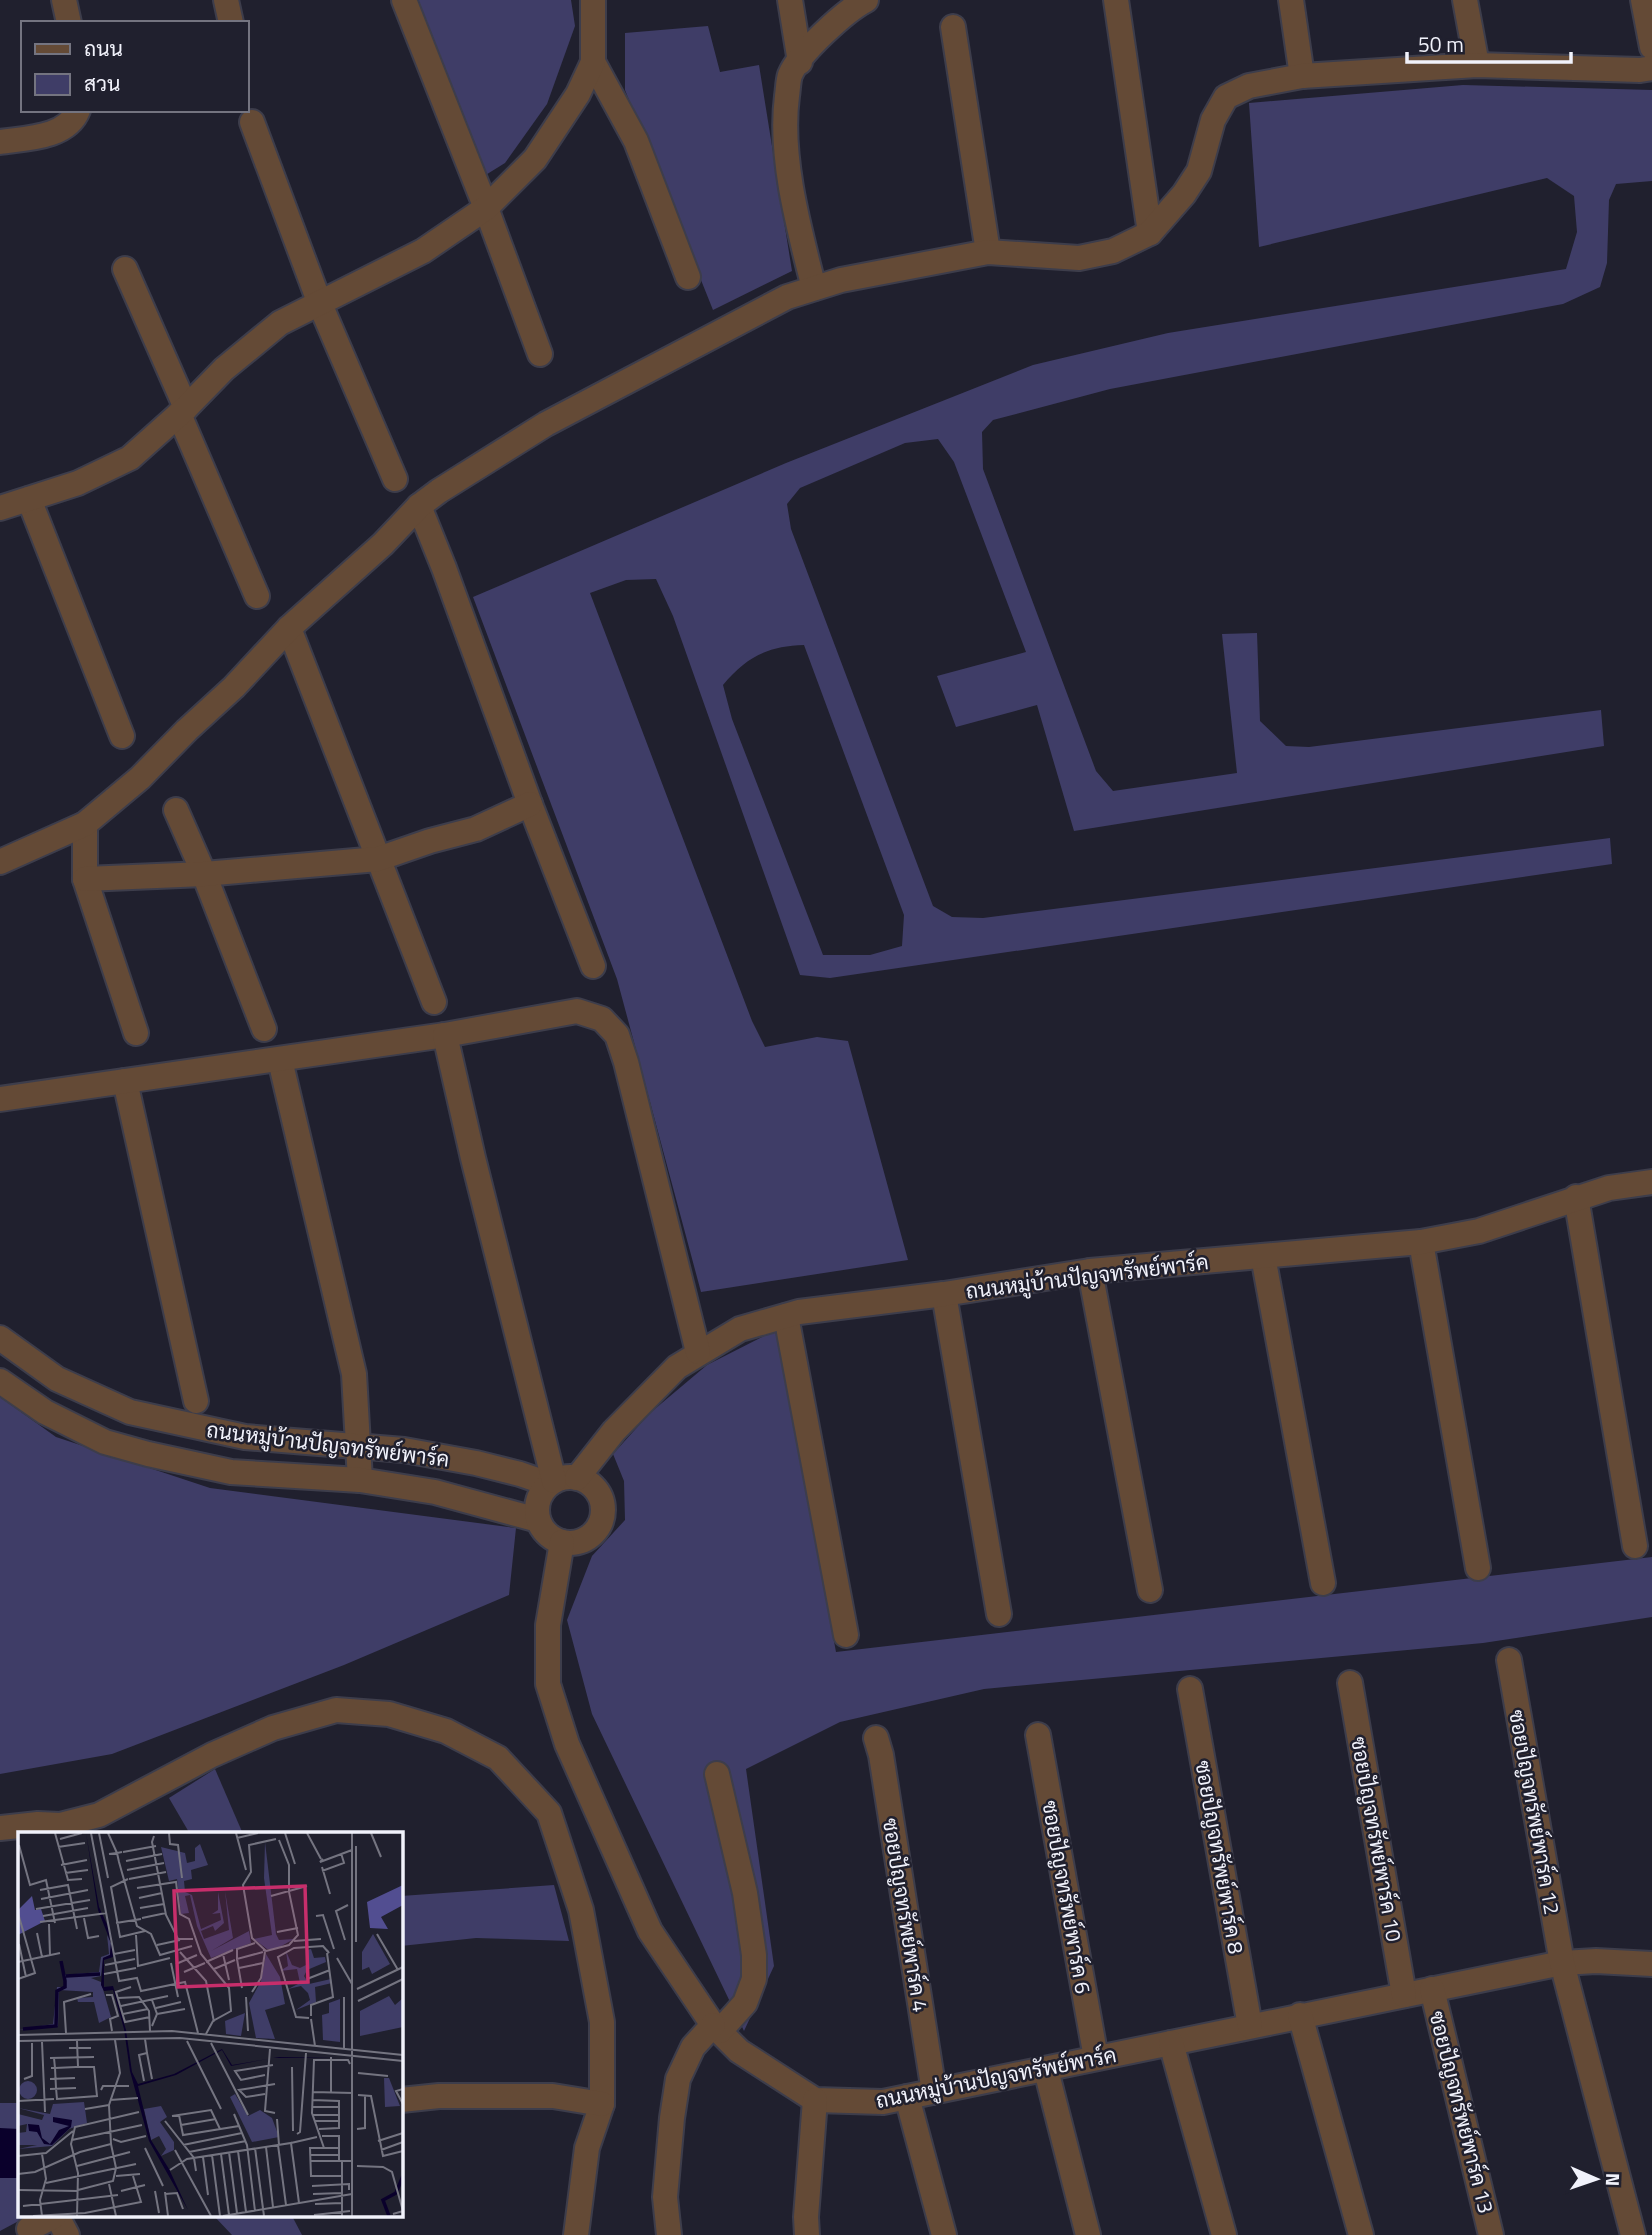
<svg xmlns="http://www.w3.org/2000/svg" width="1652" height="2235" viewBox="0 0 1652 2235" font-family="'Titillium Web',Sarabun,sans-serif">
	<rect width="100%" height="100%" fill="#20202e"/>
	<!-- green -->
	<g fill="#3f3d67" fill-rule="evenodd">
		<path d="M404 0H571L575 26 547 104 505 163 484 176Z"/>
		<path d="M708 26 720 72 759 65 792 271 713 310 625 90V33Z"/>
		<path d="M1463 85 1652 90V181L1616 184 1609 200 1607 263 1600 287 1563 304 1110 389 993 420 982 432 983 469 1096 771 1113 791 1237 773 1222 634 1257 633 1260 721 1286 746 1309 747 1601 710 1604 746 1074 831 1037 705 956 727 937 676 1026 652 954 462 938 439 905 443 800 488 787 504 791 529 933 906 952 917 983 918 1610 838 1612 864 830 978 800 975 673 616 656 579 626 580 590 593 752 1021 765 1047 817 1037 848 1041 908 1260 701 1292 617 979 473 597 786 463 1033 365 1168 333 1566 269 1577 232 1574 196 1547 178 1259 247 1249 103ZM804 645 904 915 902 946 870 955H823L732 719 723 685C746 657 768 646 804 645Z"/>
		<path d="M776 1330 836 1652 1652 1557V1617L1483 1643 984 1689 840 1722 746 1769 774 1966 744 2031 592 1714 567 1620 592 1556 625 1520 624 1481 613 1454 650 1413 707 1365Z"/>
		<path d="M0 1397 56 1437 210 1488 516 1528 509 1595 344 1665 112 1754 0 1774Z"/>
		<path d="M215 1769 243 1834H190L169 1798Z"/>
		<path d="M554 1885 569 1941 476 1938 401 1946V1896Z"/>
		<path d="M0 2103H19V2216H28L0 2231Z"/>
		<path d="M214 2216H292L302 2235H232Z"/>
	</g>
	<!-- water -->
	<path fill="#0a002b" d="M0 2128 19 2129V2178H0Z"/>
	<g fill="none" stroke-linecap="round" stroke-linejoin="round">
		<defs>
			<g id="street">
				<path d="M64 0 69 23"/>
				<path d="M226 0 231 23"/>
				<path d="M404 0 486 208 540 354"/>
				<path d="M790 0 800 62"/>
				<path d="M1116 0 1150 233"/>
				<path d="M1291 0 1302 76"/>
				<path d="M1465 0 1477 65"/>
				<path d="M1643 0 1652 47"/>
				<path d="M953 27 988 252"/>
				<path d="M593 62 636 141 688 277"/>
				<path d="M252 122 320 304 395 479"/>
				<path d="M0 142C27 138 67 138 78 110"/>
				<path d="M125 269 186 408"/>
				<path d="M814 288C799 229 779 157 787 96 788 90 788 81 790 75 799 53 845 11 866 0"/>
				<path d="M179 414 257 596"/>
				<path d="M29 499 122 736"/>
				<path d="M419 506 444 568 530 804 593 966"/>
				<path d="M0 508 78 483 130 458 186 408 224 369 280 323 423 251 486 208 535 159 578 94 593 62V0"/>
				<path d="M289 628 434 1002"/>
				<path d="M176 810 204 874 264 1029"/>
				<path d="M85 824V879L136 1033"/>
				<path d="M0 862 85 824 140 778 187 730 234 687 289 628 383 544 419 506 439 491 546 424 787 297 841 280 988 252 1079 258 1113 251 1150 233 1184 194 1199 171 1213 120 1226 97 1249 86 1302 76 1477 65 1640 70 1652 68"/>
				<path d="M85 879 204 874 378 859 430 841 476 829 530 804"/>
				<path d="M280 1060 354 1374 360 1480"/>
				<path d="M125 1081 196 1401"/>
				<path d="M0 1099 445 1035"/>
				<path d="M1576 1197 1635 1546"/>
				<path d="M1421 1242 1478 1568"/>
				<path d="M1263 1256 1323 1583"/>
				<path d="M1090 1271 1150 1590"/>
				<path d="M944 1294 999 1614"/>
				<path d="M786 1316 846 1635"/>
				<path d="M0 1338 57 1379 130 1412 245 1437 404 1450 476 1463 520 1474 549 1484"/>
				<path d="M0 1381 45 1412 105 1442 148 1454 231 1472 360 1480 435 1492 538 1520"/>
				<circle cx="570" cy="1510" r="33"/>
				<path d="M577 1478 614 1431 677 1367 740 1329 799 1312 944 1294 1090 1271 1421 1242 1479 1231 1609 1188 1652 1182"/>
				<path d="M554 1481 473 1158 445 1035 577 1011 602 1019 617 1035 626 1062 698 1352"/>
				<path d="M562 1542 548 1625V1684L567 1744 650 1931 713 2025 739 2051 815 2100 883 2102 1562 1963 1596 1961 1652 1964"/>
				<path d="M1509 1660 1562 1963 1633 2235"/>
				<path d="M1350 1683 1404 1995"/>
				<path d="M1190 1689 1250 2026"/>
				<path d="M1038 1735 1096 2058"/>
				<path d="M876 1738 881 1755 934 2092"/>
				<path d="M717 1774 745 1893 754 1955V1979L745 2003 720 2031"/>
				<path d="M0 1828 38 1824 60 1825 99 1815 212 1755 273 1728 336 1710 389 1714 446 1731 498 1758 549 1813 581 1910 602 2022V2104L587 2148 576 2235"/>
				<path d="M1432 1989 1491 2235"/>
				<path d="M1300 2015 1361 2235"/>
				<path d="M1171 2043 1224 2235"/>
				<path d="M1046 2070 1088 2235"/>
				<path d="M907 2097 944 2235"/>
				<path d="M401 2100 439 2096H553L602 2104"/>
				<path d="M57 2216 67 2235"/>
				<path d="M29 2229 54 2216"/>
				<path d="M669 2235 665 2197 672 2118 678 2079 693 2047 713 2025"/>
				<path d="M807 2235 806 2217 815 2100"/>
			</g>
		</defs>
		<!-- street casing -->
		<use href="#street" stroke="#3d3d4b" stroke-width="28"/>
		<!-- street -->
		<use href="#street" stroke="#644a36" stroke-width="24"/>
	</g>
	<g text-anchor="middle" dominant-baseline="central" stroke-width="5" stroke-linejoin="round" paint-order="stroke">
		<!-- street labels -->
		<g font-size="21" fill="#f1f2fb" stroke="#20202e">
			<text transform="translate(1087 1276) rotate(-7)">ถนนหมู่บ้านปัญจทรัพย์พาร์ค</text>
			<text transform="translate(328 1444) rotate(7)">ถนนหมู่บ้านปัญจทรัพย์พาร์ค</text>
			<text transform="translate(1535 1812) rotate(80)">ซอยปัญจทรัพย์พาร์ค 12</text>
			<text transform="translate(1377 1839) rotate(80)">ซอยปัญจทรัพย์พาร์ค 10</text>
			<text transform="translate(1220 1857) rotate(80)">ซอยปัญจทรัพย์พาร์ค 8</text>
			<text transform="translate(1067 1897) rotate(80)">ซอยปัญจทรัพย์พาร์ค 6</text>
			<text transform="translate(906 1915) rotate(81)">ซอยปัญจทรัพย์พาร์ค 4</text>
			<text transform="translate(996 2077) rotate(-11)">ถนนหมู่บ้านปัญจทรัพย์พาร์ค</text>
			<text transform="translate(1462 2112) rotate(76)">ซอยปัญจทรัพย์พาร์ค 13</text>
		</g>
	</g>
	<!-- overview -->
	<g transform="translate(18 1832)">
		<rect width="385" height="385" fill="#20202e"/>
		<path d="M247 10 258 102 261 108 276 107 258 117H249L236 107 254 103 246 46ZM182 12 190 33 173 38 174 47 166 49 167 60 174 63 183 97 203 88 202 81 194 82 200 78V60L206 91 197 99 195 94 183 99 186 107 211 98 207 59 215 106 193 119 231 99 233 111 193 126 179 94 172 63 167 64 171 81 163 82 159 47 151 49 143 15 167 21 169 31 177 29V16ZM355 102 372 132 354 142 351 135 344 138V120ZM89 103 93 111 92 123 85 126 83 144 73 146 83 150 93 185 81 191 76 170H60L59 166 75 165V160L41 158 40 194 0 198 35 192 39 155H46V143L81 140 83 125 91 122ZM293 117 296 126 307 125 308 130 289 138 286 144 291 152 313 147 314 151 297 155 298 170 278 178 292 168 290 161 283 154 270 157 282 151 279 137 262 139 270 134 268 119 274 133 282 136 290 132 289 118ZM248 122 262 145 267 172 247 178 257 207 238 206 231 171 243 149ZM371 164 377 173 385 166V195L342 204V179ZM322 167V210L305 208 304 183 311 181V171ZM227 181 223 204 208 202 207 189ZM366 246H371L382 274 367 275ZM1 258a9 9 0 1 1 18 0a9 9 0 1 1-18 0ZM217 262 230 284 242 278 254 286 261 305 234 310 212 265ZM66 270 69 291 51 297 34 314 0 317 19 313H0V301L8 300 9 292 0 294V282L24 288 26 283 0 276 32 282 35 272ZM143 274 149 285 142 290 156 310V318L143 324 148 317 141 304 133 308 126 277Z" fill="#3f3d67"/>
		<path d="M385 53V73L363 85 370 97 352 96 349 70ZM14 64 17 78 23 77 27 89 0 103V78Z" fill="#524e91"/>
		<path d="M68 1 81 75 93 101 95 125 86 128V155L95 154 108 198 114 240 120 252 156 242 204 217 214 233 261 225 319 226H255L213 234 204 218 158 243 120 254 133 308 151 337 170 378 131 309 112 239 106 197 95 158 86 159 83 153 85 126 92 123 93 111 80 78ZM35 285 54 288 53 295 34 313 26 312 19 300 11 299 10 292 21 293 24 306 32 312 41 298 51 294 35 290Z" fill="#0a002b"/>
		<path fill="none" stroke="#0a002b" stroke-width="3.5" d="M48 144 82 142M5 197 38 194 39 159 47 155V149L43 129M371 384 365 368 378 361 385 344"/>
		<path fill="none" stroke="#747480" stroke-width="2" d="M37 1 50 48 64 47M73 1 101 149 119 146 123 159 167 150 180 201M81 1 90 46M90 1 99 21 91 22M151 1 152 12 160 13 164 46M218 1 228 38M267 1 277 32M289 1 303 27M334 1V384M353 1 363 25M136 4 134 10 148 83 160 107H175M219 6 240 1M42 7 64 1M1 13 12 53 28 48 37 91M40 15 67 11M104 20 99 21 101 30 119 94 133 102 142 123 174 114M105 20 138 14M305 27 302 30 334 18M108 29 144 22M43 33 69 28M304 35 312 62M109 38 146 31M304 39 326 31 323 21M47 41 70 38M110 47 93 55 102 105 127 99M111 47 148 40M119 56 158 50 162 82 171 87 183 122 211 156 213 179 195 189 188 202M22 58 50 53 59 97M253 64 289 54M121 66 144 61M23 67 70 58M122 76 146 72M18 77 72 68M0 81 17 141 0 147M25 84 70 76M298 84 305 83 316 117M66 86 70 106 81 104M124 86 148 81M22 90 89 81M98 91 123 87M31 92 32 124M259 100 280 96M19 101 24 125M359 102 380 138M118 103 120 134 152 126M327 108 318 79 330 73M276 109 303 107M338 110V14M237 111 219 117V127L245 120M1 112 8 145M139 113 162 108M245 118 248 119 234 106 225 53 233 40 231 13 258 7M248 119 271 113 280 103 271 60V33L261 8M162 120 188 149 196 190M96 122 117 118M205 122 211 148M319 126 334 152M219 127 224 156M0 130 42 121M188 130 215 118M153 131 160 165M158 132 179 123M87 133 117 127M221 136 245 131M196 137 217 128M166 140 187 131M86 142 118 136M289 147 312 138M113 155 98 160 107 190 132 185M339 157 385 135M234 160 243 146 247 120M88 163H94L100 184 92 187 94 199M228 165 230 199M100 166 121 165 131 179 132 199M134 168 139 182 134 194M340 169 385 147M103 174 150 164M138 176 163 170M105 182 130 177M139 182 167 177M293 184V173L315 165 309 121M291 186 278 185 260 125 276 116 305 114 311 121 309 118M293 187 297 214M48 201 46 170 73 162M0 203 154 199 385 223M0 209 162 206 385 229M59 209 60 235M169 209 203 277M24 210 27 280M193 211 230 283M51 216H73M252 217 247 279 257 281M326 217V165M129 221 134 247M32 226 76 225M274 235 275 299M33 236H37L58 235H76L79 264 39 267 38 256 37 236 36 226M340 241 370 244M247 243 223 248 217 239 255 233M6 247 14 244V211M32 247 57 246M126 249 121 223 129 221 127 207M32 257 58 256M385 257 378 259 385 272M83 258 85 254H111M295 260 335 261M313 261V225M247 262 228 265 221 258 257 252M340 263 353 264 365 324 385 319M92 268 120 266M0 269 36 267M294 275H321V269L294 268M67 277 91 273M216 282 229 313 237 379M161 283 165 303 221 294M295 283H322M154 284 193 278 202 297M259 287 261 313M147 289 176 326 178 339M297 289H322M163 293 198 287M301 297 321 296V275M339 297 347 296V263M279 302 282 300 288 221M304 304H321V329M95 307 103 310 128 304M54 308 124 293M360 309 385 301M273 311 299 305M165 313 224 301M260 313 268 373M248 315 255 375M127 316 145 354M237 316 246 384M306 316 294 281 296 228H330L332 232M321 316H292L293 344H324M157 318 193 384M363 318 385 310M220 319 228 380M171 320 228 309M211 320 219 381M203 322 211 383M194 323 202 384M292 323H321M0 324 28 321 55 299M185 325 190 363M293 329H334M324 329V384M59 334 112 320M339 334 365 335 374 340 385 379 375 382M152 338 169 327 273 311 281 371M0 342 17 340 62 320 93 312 91 273 102 241 97 208M98 344 122 342M28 351 118 332M91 352 98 384M294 354 331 352V358M0 358 60 359M60 358 95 349 98 336 93 312M103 359 127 353M137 359 141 381M147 360 150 384M147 362 159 361 165 377M295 362 324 361M297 372 324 371M5 374 100 363M296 383 332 379M15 384 67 381 123 370 115 344M24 384 22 368 28 347 24 322M59 384 60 341 53 312 57 295 121 280M205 384 334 362"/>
		<path fill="#c72e6b" fill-opacity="0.15" stroke="#c72e6b" stroke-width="3.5" d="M287 54 290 150 160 155 156 59Z"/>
		<rect width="385" height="385" fill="none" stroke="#f1f2fb" stroke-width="3.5"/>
	</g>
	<!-- legend -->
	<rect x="21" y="21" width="228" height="91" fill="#20202e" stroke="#747480" stroke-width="2"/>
	<rect x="35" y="44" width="35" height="10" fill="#644a36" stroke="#747480" stroke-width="2"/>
	<text x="84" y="56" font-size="21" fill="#f1f2fb">ถนน</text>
	<rect x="35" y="74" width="35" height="21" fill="#3f3d67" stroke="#747480" stroke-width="2"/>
	<text x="84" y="91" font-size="21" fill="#f1f2fb">สวน</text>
	<!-- north arrow -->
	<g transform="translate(1596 2179) rotate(92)" stroke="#20202e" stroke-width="5" paint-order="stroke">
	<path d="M0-5L12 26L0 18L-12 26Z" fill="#f1f2fb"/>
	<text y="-10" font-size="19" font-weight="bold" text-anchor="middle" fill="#f1f2fb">N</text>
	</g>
	<!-- scale -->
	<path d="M1407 52v10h164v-10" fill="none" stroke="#f1f2fb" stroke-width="3.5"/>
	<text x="1418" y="52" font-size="21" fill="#f1f2fb" stroke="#20202e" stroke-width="5" paint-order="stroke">50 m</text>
</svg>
